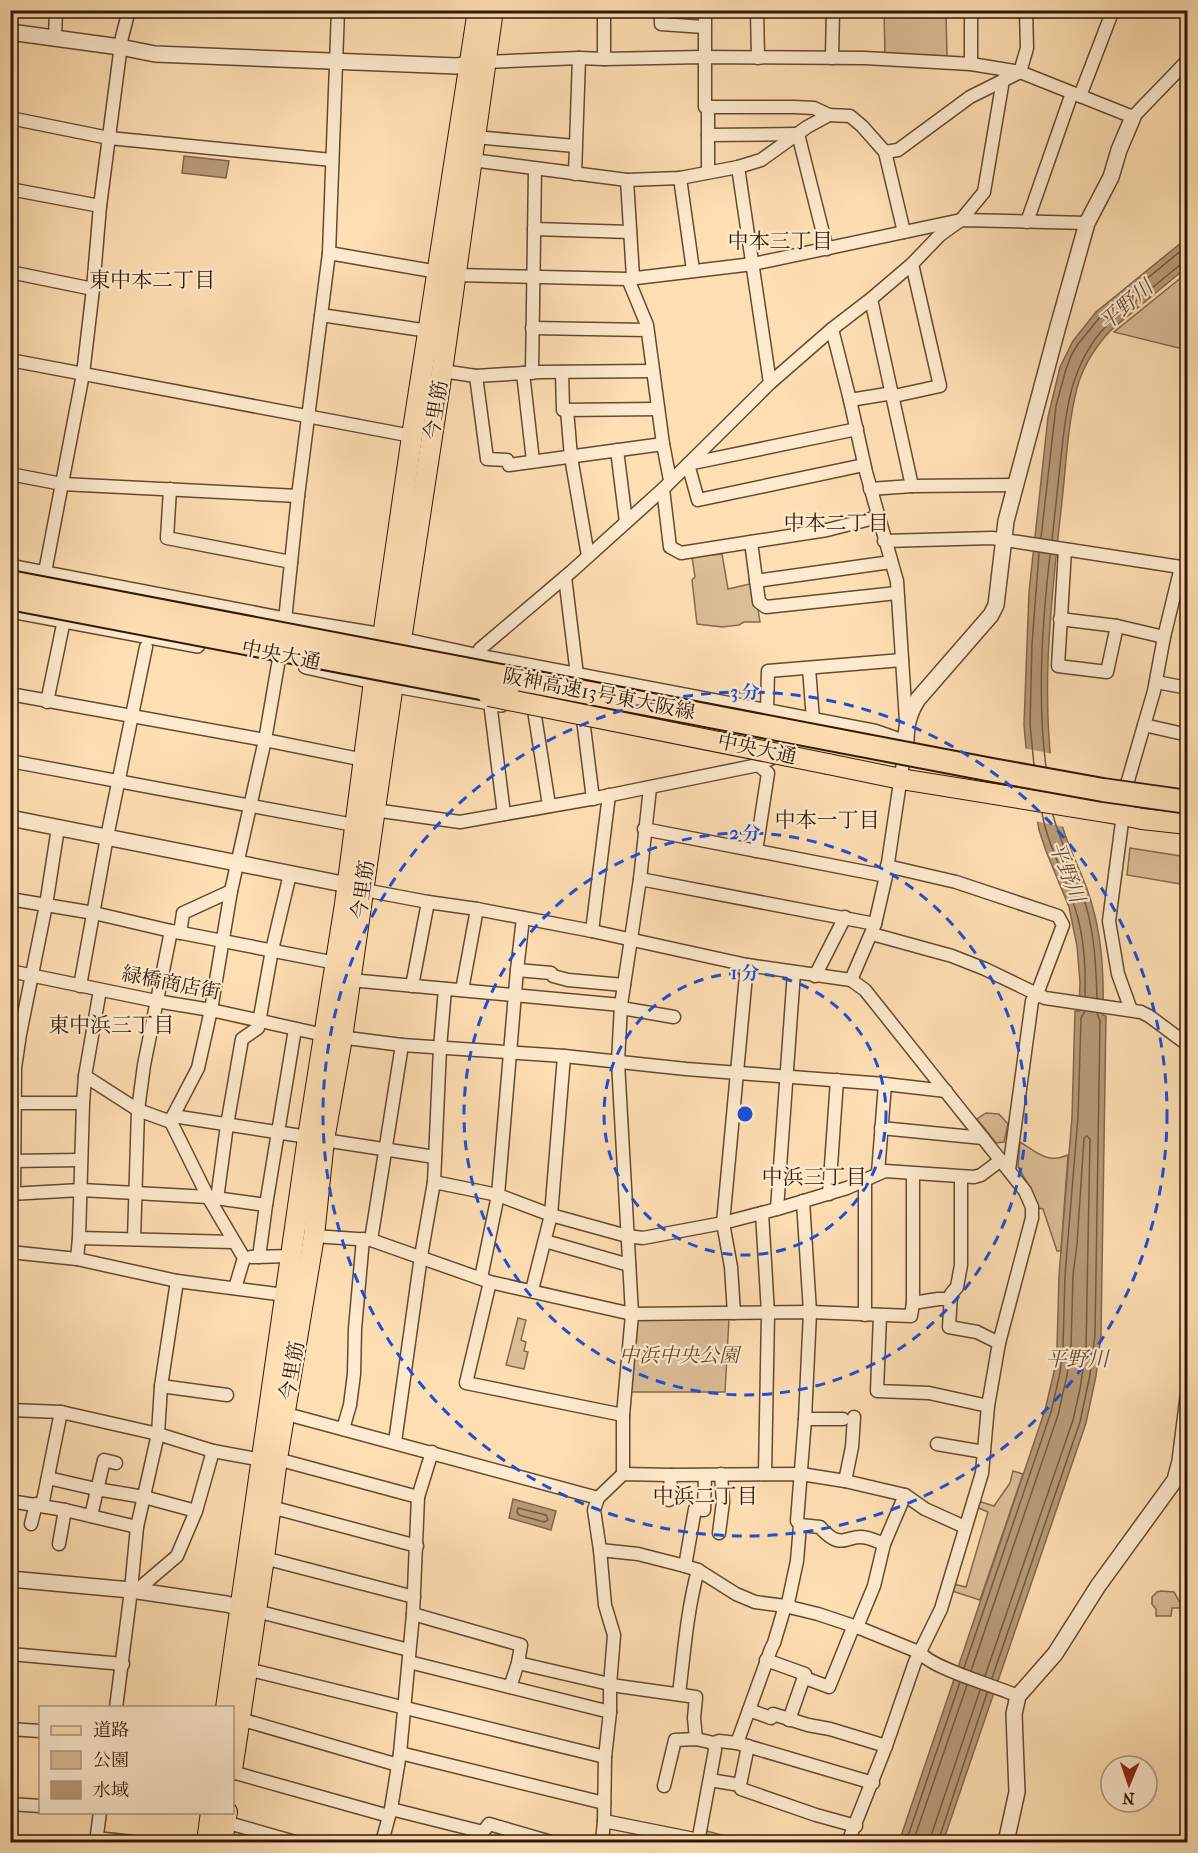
<svg xmlns="http://www.w3.org/2000/svg" width="1198" height="1853" viewBox="0 0 1198 1853" font-family="'IM FELL French Canon','Noto Serif JP',serif">
	<rect width="100%" height="100%" fill="#fedfb3"/>
	<filter id="stains"><feTurbulence type="fractalNoise" baseFrequency=".00333" numOctaves="4"/><feColorMatrix values="0 0 0 0 .2 0 0 0 0 .09 0 0 0 0 .02 0 0 0 .5 -.17"/></filter>
	<radialGradient id="worn" r=".72"><stop offset=".6" stop-color="#630" stop-opacity="0"/><stop offset="1" stop-color="#630" stop-opacity=".3"/></radialGradient>
	<!-- green -->
	<g fill="#dbbd96" stroke="#866a4e" stroke-width="1.5">
		<path d="M884 11H946L947 58 885 55Z"/>
		<path d="M1182 277 1187 283V350L1114 332Z"/>
		<path d="M722 554 728 589 754 583 760 622H744L739 625 722 627 697 624 692 580 695 577 692 557Z"/>
		<path d="M1130 848 1187 857V885L1127 875Z"/>
		<path d="M986 1113 999 1114 1008 1124 1004 1142 996 1143 977 1119Z"/>
		<path d="M1020 1142C1038 1153 1047 1164 1068 1155L1061 1251H1057L1043 1209 1038 1208 1030 1193 1031 1189 1018 1167Z"/>
		<path d="M518 1318 526 1320 521 1340 526 1342 524 1351 528 1352 524 1369 506 1365Z"/>
		<path d="M636 1318 729 1319 725 1392H629Z"/>
		<path d="M1013 1471 1023 1474 980 1600 952 1591 953 1584 966 1587 988 1512 976 1507 978 1501 994 1506 1010 1483Z"/>
		<path d="M1161 1591 1174 1592 1183 1608H1172L1171 1616H1156V1609L1152 1604V1597L1157 1592Z"/>
		<path d="M707 1831 746 1842H704Z"/>
	</g>
	<!-- water -->
	<g fill="#b89b78" stroke="#82674a" stroke-width="1.5">
		<path d="M184 156 229 161 226 178 182 173Z"/>
		<path d="M1187 238V267L1111 330C1096 346 1083 366 1077 388 1067 427 1066 469 1061 510 1050 610 1038 713 1059 813 1064 840 1078 864 1087 889 1102 930 1104 972 1103 1015L1106 1016 1101 1335 1096 1376 1086 1423 943 1842H899L1045 1410 1054 1372 1057 1347 1059 1275 1072 1117 1075 1011H1079L1080 982 1077 946 1069 907 1046 851 1039 830 1026 748 1024 725 1029 592 1048 417 1060 367 1073 341 1096 312Z"/>
		<path d="M513 1499 556 1511 551 1530 509 1518Z"/>
	</g>
	<!-- pier -->
	<path fill="#fedfb3" d="M1023 748 1053 754 1061 812 1065 827 1034 821Z"/>
	<g fill="none" stroke-linecap="round" stroke-linejoin="round">
		<!-- shore -->
		<g stroke="#745a3f" stroke-width="1.5">
			<path d="M1041 538 1056 406 1066 369 1071 356 1078 344 1100 317 1188 245"/>
			<path d="M1052 540C1055 512 1058 485 1061 457 1066 408 1071 363 1107 325L1181 264 1188 262"/>
			<path d="M1034 765 1030 724 1032 644 1039 553"/>
			<path d="M1046 767C1037 699 1042 623 1050 555"/>
			<path d="M1042 813C1048 846 1064 873 1074 905 1084 934 1086 966 1085 996"/>
			<path d="M1053 815C1060 842 1073 866 1082 893 1094 927 1096 962 1097 998"/>
			<path d="M518 1508 546 1515 548 1520 544 1522 519 1515 517 1512Z"/>
			<path d="M964 1668 1051 1412 1060 1373 1063 1347 1065 1275 1078 1117 1081 1018 1085 1011"/>
			<path d="M971 1671 1058 1415 1067 1375 1071 1347 1073 1275 1077 1244 1084 1138 1087 1136 1090 1139 1086 1349 1080 1389 1073 1420 985 1676"/>
			<path d="M992 1678 1080 1422 1090 1375 1095 1335 1100 1021 1097 1013"/>
			<path d="M906 1842 960 1682"/>
			<path d="M913 1842 967 1685"/>
			<path d="M930 1842 931 1836 980 1690"/>
			<path d="M938 1842 987 1693"/>
		</g>
		<defs>
			<g id="minor">
				<path d="M661 10V24L704 27"/>
				<path d="M705 10V107H794L814 108 829 115 850 116 862 126 885 152 898 150 970 97 1020 72 1027 48 1026 10"/>
				<path d="M757 10 758 58"/>
				<path d="M55 38 56 10"/>
				<path d="M832 58 833 10"/>
				<path d="M604 59V10"/>
				<path d="M485 62 579 58 604 59 703 57 865 58 971 64 1020 72 1133 117 1188 60"/>
				<path d="M971 64V10"/>
				<path d="M1080 96 1113 10"/>
				<path d="M708 107V172"/>
				<path d="M10 118 109 138 332 160"/>
				<path d="M708 135 798 134 827 249"/>
				<path d="M475 137 575 146"/>
				<path d="M885 152 904 232"/>
				<path d="M472 160 627 180 680 178 738 167 761 160 807 127 829 115"/>
				<path d="M738 167 770 383"/>
				<path d="M575 174 579 58"/>
				<path d="M680 178 693 270"/>
				<path d="M627 180 633 277"/>
				<path d="M10 189 100 206"/>
				<path d="M1027 222 1072 93"/>
				<path d="M534 229 630 232"/>
				<path d="M329 253 438 272"/>
				<path d="M10 272 93 289"/>
				<path d="M456 275 628 279 753 264 961 220 1087 223"/>
				<path d="M628 279 647 325 663 444 670 480"/>
				<path d="M871 299 912 486"/>
				<path d="M321 315 429 331"/>
				<path d="M532 328 647 330"/>
				<path d="M832 329 850 400 866 472 897 581 906 721"/>
				<path d="M10 360 412 436"/>
				<path d="M442 371 476 376 540 372 652 371"/>
				<path d="M562 372 563 410 658 409"/>
				<path d="M523 373 533 461"/>
				<path d="M532 373 535 169"/>
				<path d="M476 376 487 459 507 460 509 465 663 444"/>
				<path d="M894 396 940 386 912 264"/>
				<path d="M850 400 893 393"/>
				<path d="M567 410 571 457 588 556"/>
				<path d="M857 429 688 464 698 500 864 465"/>
				<path d="M617 450 626 522"/>
				<path d="M10 474 62 484 298 496"/>
				<path d="M170 489 167 538 291 562"/>
				<path d="M663 489 670 547 681 553 827 530 878 517"/>
				<path d="M870 489 912 486 1015 485"/>
				<path d="M884 541 992 538 1187 568"/>
				<path d="M751 542 759 602 766 607 897 593"/>
				<path d="M1065 550 1058 666 1107 672 1117 626"/>
				<path d="M45 572 83 374 93 289 100 206 122 37 129 10"/>
				<path d="M565 577 577 675"/>
				<path d="M756 581 891 562"/>
				<path d="M1060 619 1117 626 1164 637"/>
				<path d="M285 620 298 496 329 253 338 10"/>
				<path d="M479 657 480 649 572 571 663 489 770 383 832 329 871 299 912 264 940 235 961 220 984 192 1003 80"/>
				<path d="M809 668 813 720"/>
				<path d="M1156 682 1188 688"/>
				<path d="M10 694 265 740 364 760"/>
				<path d="M47 702 64 620"/>
				<path d="M490 702 504 814"/>
				<path d="M534 710 549 805"/>
				<path d="M767 711 768 671 902 660"/>
				<path d="M583 719 593 799"/>
				<path d="M1144 725 1188 735"/>
				<path d="M10 761 354 825"/>
				<path d="M374 810 460 822 596 798 758 765 772 758"/>
				<path d="M644 829 886 876"/>
				<path d="M756 851 768 773 758 765"/>
				<path d="M887 866 956 882 1058 916 1063 925 1037 994 1032 1001 1009 1170"/>
				<path d="M640 879 875 924"/>
				<path d="M359 889 428 902 477 909 592 931 747 965 851 980 865 990 1025 1191 1032 1207V1218L999 1343 988 1406 982 1473 941 1609 915 1662 886 1746 848 1842"/>
				<path d="M10 899 94 913 171 931 336 963"/>
				<path d="M592 931 609 795"/>
				<path d="M180 933 183 913 231 891"/>
				<path d="M872 934 952 956 985 969 1045 998 1141 1012 1149 1016 1188 1045"/>
				<path d="M517 970 551 973 553 976 568 980 624 985"/>
				<path d="M10 971 156 1001 211 1010 324 1035 402 1045 564 1056 686 1069 885 1084 946 1091"/>
				<path d="M815 976 845 917"/>
				<path d="M350 980 621 1005"/>
				<path d="M851 980 875 924 886 876 905 749"/>
				<path d="M80 986 107 837 146 647"/>
				<path d="M412 986 428 902"/>
				<path d="M462 990 477 909"/>
				<path d="M621 1008 674 1017"/>
				<path d="M1131 1010 1118 974 1109 921 1127 784 1154 691 1164 637 1181 567"/>
				<path d="M85 1076 138 1110 171 1122"/>
				<path d="M10 1103H83"/>
				<path d="M173 1116 308 1137"/>
				<path d="M881 1128 983 1138"/>
				<path d="M324 1140 435 1157"/>
				<path d="M10 1161 80 1160"/>
				<path d="M878 1173 885 1084"/>
				<path d="M961 1177V1265L957 1287 951 1294 949 1327 977 1332 999 1343"/>
				<path d="M434 1182 440 1048 445 989"/>
				<path d="M10 1194 81 1190 208 1197 266 1205"/>
				<path d="M14 1194 15 1068 20 1034 46 905 58 828"/>
				<path d="M829 1194 837 1080"/>
				<path d="M217 1199 227 1125 242 1039 258 1028 272 950 290 874"/>
				<path d="M777 1209 794 972"/>
				<path d="M762 1213 768 1313 765 1474"/>
				<path d="M314 1236 371 1240 490 1282 632 1314 810 1312 911 1316 913 1303V1174"/>
				<path d="M79 1238 233 1242"/>
				<path d="M134 1239 138 1110 144 1065 171 931"/>
				<path d="M371 1240 402 1045"/>
				<path d="M545 1241 629 1265"/>
				<path d="M10 1252 77 1259 177 1281 285 1295"/>
				<path d="M251 1257 291 1256"/>
				<path d="M259 1257 266 1205 295 1029"/>
				<path d="M77 1259 79 1238 83 1103 85 1076 100 990"/>
				<path d="M481 1278 498 1195 517 970 523 918"/>
				<path d="M490 1282 466 1383 623 1415"/>
				<path d="M235 1288 244 1258 208 1197 171 1122 173 1116 198 1068 211 1010 231 891 265 740 279 659"/>
				<path d="M532 1290 551 1215 564 1056"/>
				<path d="M913 1303 938 1299H951"/>
				<path d="M734 1313 731 1267 723 1223 747 965"/>
				<path d="M865 1315V1180"/>
				<path d="M880 1315 877 1391 929 1393 988 1406"/>
				<path d="M161 1386 227 1395"/>
				<path d="M10 1410 61 1412 158 1434 213 1451 262 1460 277 1459 418 1497"/>
				<path d="M279 1412 598 1498"/>
				<path d="M805 1419H843"/>
				<path d="M343 1429 350 1405 354 1374 355 1329 363 1239"/>
				<path d="M395 1442 421 1256 434 1182 498 1195 551 1215 627 1236 643 1238 723 1223 777 1209 847 1188 885 1171 974 1177 981 1175 1001 1160"/>
				<path d="M937 1444 984 1452"/>
				<path d="M623 1474V1415L632 1314 618 1062 621 1005 640 879 650 788"/>
				<path d="M48 1478 96 1489 144 1497 196 1511"/>
				<path d="M845 1481 852 1447 854 1417"/>
				<path d="M669 1500 671 1475"/>
				<path d="M10 1501 65 1510 137 1527"/>
				<path d="M42 1506 61 1412"/>
				<path d="M271 1507 417 1546"/>
				<path d="M91 1516 104 1460 116 1463"/>
				<path d="M31 1524 36 1504"/>
				<path d="M800 1525 820 1527C826 1534 835 1543 845 1540 851 1539 854 1537 860 1537 869 1537 876 1541 884 1544"/>
				<path d="M719 1533 723 1502 721 1474"/>
				<path d="M59 1544 65 1510"/>
				<path d="M600 1550 638 1554 685 1566 698 1570 736 1594 755 1602 785 1606 818 1614 857 1627 921 1653C931 1668 998 1687 1018 1696"/>
				<path d="M264 1558 414 1597"/>
				<path d="M685 1566 695 1509 704 1510 705 1475"/>
				<path d="M136 1591 177 1556 196 1511 213 1451"/>
				<path d="M256 1611 409 1650"/>
				<path d="M413 1614 521 1645 518 1663 510 1687"/>
				<path d="M10 1654 123 1664"/>
				<path d="M766 1660 805 1674 789 1720"/>
				<path d="M409 1662 610 1712"/>
				<path d="M518 1663 618 1686 696 1697 694 1718 696 1739"/>
				<path d="M247 1669 605 1757"/>
				<path d="M805 1678 829 1687 852 1630 857 1627 874 1586 884 1544 905 1495"/>
				<path d="M679 1694C684 1653 687 1611 698 1570"/>
				<path d="M116 1708 131 1590 137 1527 158 1434 161 1386 177 1281"/>
				<path d="M749 1710 771 1718 773 1714 808 1725 830 1729 886 1746"/>
				<path d="M240 1719 398 1765"/>
				<path d="M10 1729 40 1731"/>
				<path d="M737 1743 771 1649 774 1643 785 1606 788 1603 797 1561 800 1525 797 1521 805 1419 810 1312 803 1201"/>
				<path d="M400 1753 604 1803"/>
				<path d="M232 1772 389 1816"/>
				<path d="M710 1780 740 1785 741 1789 816 1815 856 1826"/>
				<path d="M740 1785 748 1746"/>
				<path d="M664 1786 675 1740 696 1739 714 1743 719 1741 737 1743 873 1783"/>
				<path d="M10 1804 40 1806"/>
				<path d="M391 1809 483 1832 489 1824 551 1842"/>
				<path d="M604 1821 699 1840"/>
				<path d="M225 1822 295 1842"/>
				<path d="M96 1838 133 1842"/>
				<path d="M96 1842 100 1812"/>
				<path d="M382 1842 391 1809 400 1753 413 1614 418 1497 432 1452"/>
				<path d="M602 1842 604 1821 605 1757 610 1712V1685L614 1635 605 1605 600 1550 594 1510 598 1498 623 1474 671 1475 801 1474 845 1481 905 1495 925 1509 965 1527"/>
				<path d="M698 1842 715 1750 714 1743"/>
			</g>
			<g id="tertiary">
				<path d="M10 32 120 47 155 54 457 66 479 63"/>
				<path d="M10 567 285 620 383 636 479 657 874 732 906 743C906 725 909 713 918 699L991 615 996 605 1006 521 1057 330 1087 223 1111 177 1119 150 1133 117"/>
				<path d="M10 610 197 645"/>
				<path d="M306 666 374 681 501 704"/>
				<path d="M10 818 348 885"/>
				<path d="M10 1579 131 1590 226 1604 250 1610"/>
				<path d="M1006 1842 1017 1792 1014 1714 1018 1696 1055 1654 1098 1586 1175 1480 1180 1461 1188 1397"/>
			</g>
			<g id="primary">
				<path d="M828 764 901 779 1123 815 1142 819 1188 824"/>
				<path d="M226 1708 308 1137 345 904 374 681 383 636 412 436 478 10"/>
				<path d="M232 1770 264 1558 277 1459 314 1236 324 1140 342 1038 393 684 401 640 442 371 493 10"/>
				<path d="M207 1842 211 1812"/>
				<path d="M222 1842 227 1812"/>
			</g>
		</defs>
		<!-- minor casing -->
		<use href="#minor" stroke="#644a31" stroke-width="15"/>
		<!-- tertiary casing -->
		<use href="#tertiary" stroke="#644a31" stroke-width="18"/>
		<!-- primary casing -->
		<use href="#primary" stroke="#311806" stroke-width="22"/>
		<!-- minor -->
		<use href="#minor" stroke="#feeace" stroke-width="12"/>
		<!-- tertiary -->
		<use href="#tertiary" stroke="#feeace" stroke-width="15"/>
		<!-- primary -->
		<use href="#primary" stroke="#fedfb3" stroke-width="20"/>
		<defs>
			<path id="primary-bridge" d="M489 696 828 764"/>
			<g id="motorway-bridge">
				<path d="M10 582 992 770 1103 790 1188 802"/>
				<path d="M10 598 507 693"/>
			</g>
		</defs>
		<!-- primary-bridge casing -->
		<use href="#primary-bridge" stroke="#311806" stroke-width="22" stroke-linecap="butt"/>
		<!-- motorway-bridge casing -->
		<use href="#motorway-bridge" stroke="#311806" stroke-width="26" stroke-linecap="butt"/>
		<!-- primary-bridge -->
		<use href="#primary-bridge" stroke="#fedfb3" stroke-width="20"/>
		<!-- motorway-bridge -->
		<use href="#motorway-bridge" stroke="#fedfb3" stroke-width="22"/>
	</g>
	<!-- distance rings -->
	<g fill="none" stroke="#1d4ed8" stroke-width="3" stroke-dasharray="10 8">
		<circle cx="745" cy="1114" r="141"/>
		<circle cx="745" cy="1114" r="281"/>
		<circle cx="745" cy="1114" r="422"/>
	</g>
	<g text-anchor="middle" dominant-baseline="central" stroke-width="4.5" stroke-linejoin="round" paint-order="stroke">
		<!-- street labels -->
		<g font-size="20" fill="#311806" stroke="#feeace">
			<text transform="translate(436 410) rotate(-81)">今里筋</text>
			<text transform="translate(281 655) rotate(11)">中央大通</text>
			<text transform="translate(599 694) rotate(11)">阪神高速13号東大阪線</text>
			<text transform="translate(757 749) rotate(12)">中央大通</text>
			<text transform="translate(363 890) rotate(-82)">今里筋</text>
			<text transform="translate(171 983) rotate(11)">緑橋商店街</text>
			<text transform="translate(292 1371) rotate(-80)">今里筋</text>
		</g>
		<!-- park labels -->
		<g font-size="20" font-style="italic" fill="#644a31" stroke="#feeace">
			<text x="679" y="1355">中浜中央公園</text>
		</g>
		<!-- neighbourhood labels -->
		<g font-size="21" fill="#311806" stroke="#feeace">
			<text x="780" y="241">中本三丁目</text>
			<text x="152" y="280">東中本二丁目</text>
			<text x="836" y="523">中本二丁目</text>
			<text x="827" y="820">中本一丁目</text>
			<text x="111" y="1025">東中浜三丁目</text>
			<text x="814" y="1177">中浜三丁目</text>
			<text x="705" y="1496">中浜二丁目</text>
		</g>
		<!-- water labels -->
		<g font-size="21" font-style="italic" fill="#674c34" stroke="#feeace">
			<text transform="translate(1126 305) rotate(-41)">平野川</text>
			<text transform="translate(1067 872) rotate(69)">平野川</text>
			<text x="1077" y="1359">平野川</text>
		</g>
	</g>
	<circle cx="745" cy="1114" r="9" fill="#1d4ed8" stroke="#feeace" stroke-width="3"/>
	<g font-size="18" text-anchor="middle" font-weight="bold" fill="#1d4ed8" stroke="#feeace" stroke-width="4.5" stroke-linejoin="round" paint-order="stroke">
		<text x="745" y="698">3 分</text>
		<text x="745" y="839">2 分</text>
		<text x="745" y="979">1 分</text>
	</g>
	<!-- margin -->
	<rect width="1198" height="1853" fill="none" stroke="#fedfb3" stroke-width="36"/>
	<rect x="12" y="12" width="1174" height="1829" fill="none" stroke="#311806" stroke-width="3"/>
	<rect x="18" y="18" width="1162" height="1817" fill="none" stroke="#311806" stroke-width="1.5"/>
	<!-- legend -->
	<rect x="39" y="1706" width="195" height="108" fill="#feeace" stroke="#ac967e" stroke-width="1.5"/>
	<rect x="51" y="1726" width="30" height="9" fill="#fedfb3" stroke="#ac967e" stroke-width="1.5"/>
	<text x="93" y="1736" font-size="18" fill="#311806">道路</text>
	<rect x="51" y="1751" width="30" height="18" fill="#dbbd96" stroke="#ac967e" stroke-width="1.5"/>
	<text x="93" y="1766" font-size="18" fill="#311806">公園</text>
	<rect x="51" y="1781" width="30" height="18" fill="#b89b78" stroke="#ac967e" stroke-width="1.5"/>
	<text x="93" y="1796" font-size="18" fill="#311806">水域</text>
	<!-- north arrow -->
	<g transform="translate(1129 1784) rotate(182)"><circle r="28" fill="#feeace" stroke="#ac967e" stroke-width="1.5"/>
	<path d="M0-4.5L10 22L0 15L-10 22Z" fill="#8f2418"/>
	<text y="-9" font-size="16" font-weight="bold" text-anchor="middle" fill="#311806">N</text>
	</g>
	<rect width="100%" height="100%" filter="url(#stains)"/>
	<rect width="100%" height="100%" fill="url(#worn)"/>
</svg>
